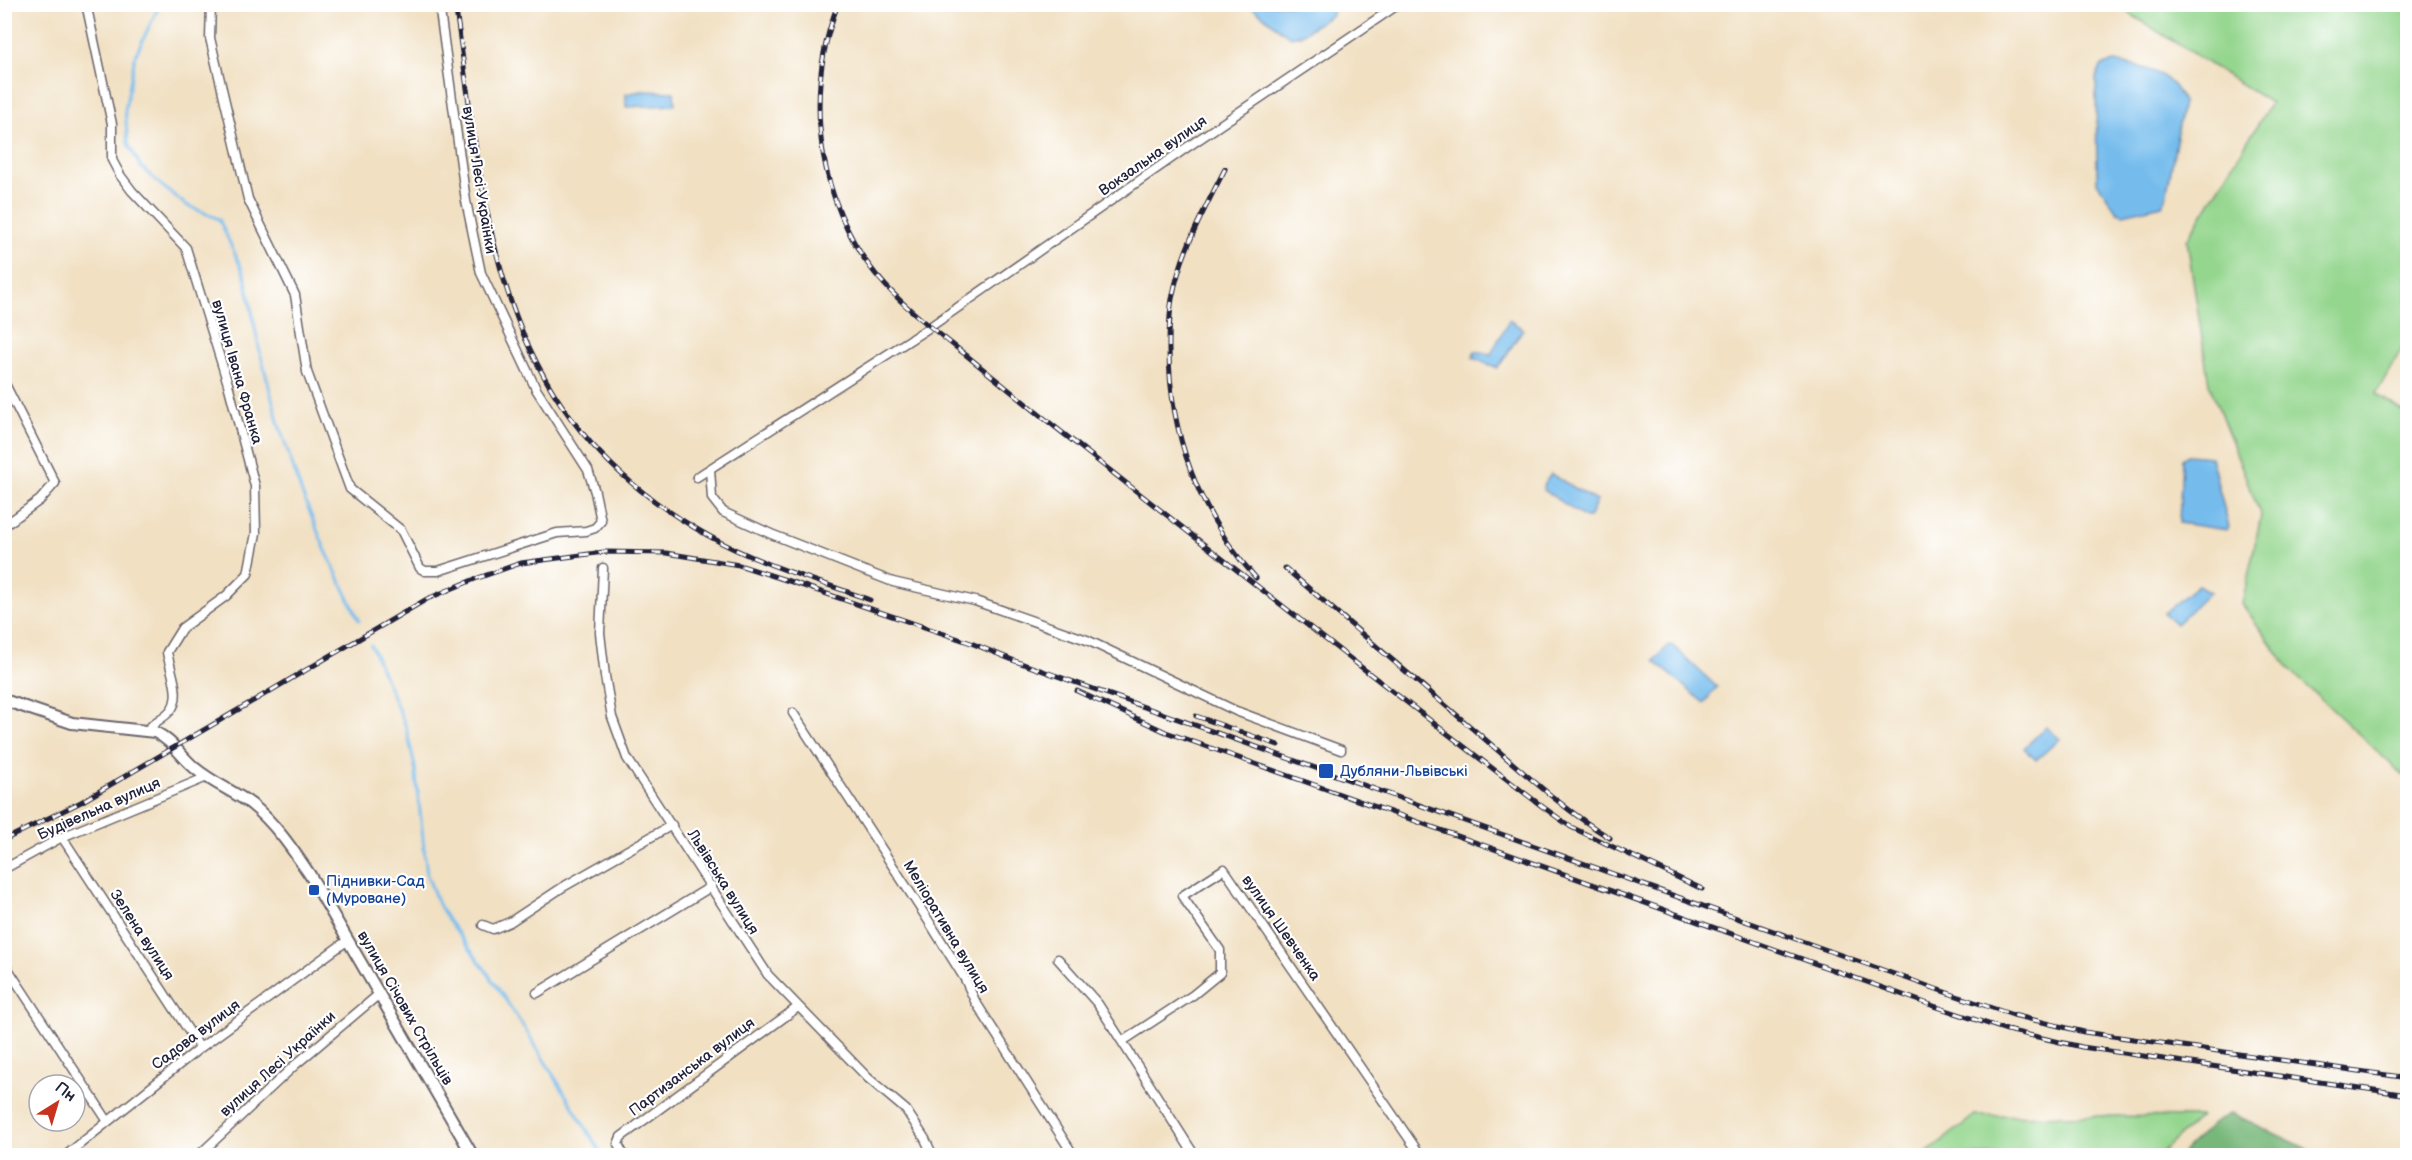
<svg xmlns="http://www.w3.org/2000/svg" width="2412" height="1160" viewBox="0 0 2412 1160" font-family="'Balsamiq Sans',sans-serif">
	<rect width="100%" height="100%" fill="#fff"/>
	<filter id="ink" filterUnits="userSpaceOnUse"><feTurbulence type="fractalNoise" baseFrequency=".0167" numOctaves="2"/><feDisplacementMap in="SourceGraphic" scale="12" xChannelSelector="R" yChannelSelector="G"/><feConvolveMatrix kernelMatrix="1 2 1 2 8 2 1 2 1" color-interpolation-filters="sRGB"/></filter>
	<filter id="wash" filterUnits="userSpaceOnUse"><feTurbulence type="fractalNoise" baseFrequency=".008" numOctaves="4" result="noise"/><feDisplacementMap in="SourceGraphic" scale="24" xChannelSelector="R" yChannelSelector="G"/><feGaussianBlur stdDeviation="1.35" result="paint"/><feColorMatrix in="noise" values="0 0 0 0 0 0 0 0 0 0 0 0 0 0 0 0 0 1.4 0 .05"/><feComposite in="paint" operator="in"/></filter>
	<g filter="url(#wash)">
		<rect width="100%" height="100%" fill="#f1e0c2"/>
		<!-- green -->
		<g fill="#94d68e" stroke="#5b7c64" stroke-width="1.5">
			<path d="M2116 5H2407V339L2376 394 2407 414V779L2290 670 2242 604 2261 516 2209 384 2187 240 2271 103Z"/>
			<path d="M1975 1115 2200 1117 2159 1155H1924Z"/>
		</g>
		<!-- forest -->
		<path fill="#77b779" stroke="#4c6c5a" stroke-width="1.5" d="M2231 1113 2320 1155H2180L2211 1125Z"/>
		<!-- water -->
		<g fill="#75bced" stroke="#4c6f94" stroke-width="1.5">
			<path d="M1249 5H1333L1332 15 1300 35 1290 37Z"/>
			<path d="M2115 62C2144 68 2171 70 2183 102L2166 198 2162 205 2123 214 2117 212 2097 182 2096 78 2102 65Z"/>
			<path d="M641 91 674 92 675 105 626 107V94Z"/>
			<path d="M1509 320 1523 329 1498 368 1473 358 1474 351 1491 354Z"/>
			<path d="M2188 455 2211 457 2229 527 2227 530 2179 523 2182 459Z"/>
			<path d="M1551 474 1597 501 1589 518H1585L1544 490 1543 486Z"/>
			<path d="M2198 585 2210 592 2176 624 2164 613Z"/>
			<path d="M1672 645 1717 687 1704 703 1654 661 1668 646Z"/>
			<path d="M2046 727 2060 739 2036 760 2024 748Z"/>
		</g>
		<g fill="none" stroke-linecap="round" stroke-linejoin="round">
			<!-- stream -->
			<g stroke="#75bced" stroke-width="3">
				<path d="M160 4 135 56 125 110 128 144 141 167 161 185 186 205 219 219 245 276 259 348 279 425 301 491 325 549 359 620"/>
				<path d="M371 645 406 727 415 767 427 875 437 901 448 920 487 972 527 1032 603 1156"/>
			</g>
		</g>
	</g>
	<g filter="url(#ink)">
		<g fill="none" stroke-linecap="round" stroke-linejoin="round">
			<defs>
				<g id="minor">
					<path d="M84 4 87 8 112 124V160L120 175 132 191 186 248 228 384 255 486 256 533 248 574 226 596 182 628 167 652C170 670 183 697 170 711 163 719 154 721 148 730"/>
					<path d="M211 4 210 38 248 199 295 295 307 372 350 489 401 530 420 568 425 571H438L557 533 586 531 595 528 601 521 595 492 588 470 536 389 481 273 466 201 439 4"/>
					<path d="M4 382 55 483 40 500 4 526"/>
					<path d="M710 469 712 498 723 512 771 534 893 582 975 601 1087 640 1236 711 1341 750"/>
					<path d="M697 477 930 327 1186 148 1399 4"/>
					<path d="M603 568 600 633 605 676 612 717 627 758 768 975 868 1078 906 1110 925 1139 933 1156"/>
					<path d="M793 713 928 920 965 979 975 1001 1074 1156"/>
					<path d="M62 837 200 1048"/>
					<path d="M4 869 62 837 207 777"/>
					<path d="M483 925 493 929 510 922 563 887 672 825"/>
					<path d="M1058 959 1098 1004 1195 1156"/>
					<path d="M4 963 107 1120"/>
					<path d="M537 993 712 886"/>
					<path d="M1123 1041 1193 995 1220 973V950L1182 896 1224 869 1421 1156"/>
					<path d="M4 1155 5 1156"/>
					<path d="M65 1156 200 1048 348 940"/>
					<path d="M198 1156 295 1065 378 995"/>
					<path d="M624 1156 618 1144 621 1137 798 1007"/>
				</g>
				<path id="tertiary" d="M4 700 72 723 155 732C173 741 181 757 196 769 213 783 233 791 251 804 275 823 293 850 310 875L473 1156"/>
			</defs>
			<!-- minor casing -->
			<use href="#minor" stroke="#6a646a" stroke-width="11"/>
			<!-- tertiary casing -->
			<use href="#tertiary" stroke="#6a646a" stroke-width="14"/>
			<!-- minor -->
			<use href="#minor" stroke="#fff" stroke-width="8"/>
			<!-- tertiary -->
			<use href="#tertiary" stroke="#fff" stroke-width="10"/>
			<defs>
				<g id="rail">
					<path d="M455 4C488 223 491 413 707 535 758 564 816 580 870 600"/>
					<path d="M838 4C808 82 814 169 854 242 880 290 924 322 966 355 998 381 1031 408 1064 434 1223 560 1382 684 1543 807L1571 827 1702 889"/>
					<path d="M1225 169C1203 212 1181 252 1172 299 1169 316 1169 333 1169 349 1169 432 1199 516 1256 578"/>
					<path d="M1285 568C1350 624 1415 680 1480 735 1522 771 1563 809 1610 838"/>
					<path d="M1077 691 1166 732 1934 1006 2007 1030 2082 1047 2408 1095"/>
					<path d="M1196 716 1278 745"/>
					<path d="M4 840 81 802 427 599 475 579 521 563 604 552 666 553 739 565 792 582 971 643 1015 661 1939 990 2013 1015 2084 1032 2408 1078"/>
				</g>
			</defs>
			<!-- rail casing -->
			<use href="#rail" stroke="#22223b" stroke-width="5"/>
			<!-- rail -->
			<use href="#rail" stroke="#fff" stroke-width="3" stroke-dasharray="9" stroke-linecap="butt"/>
		</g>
	</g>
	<!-- markers -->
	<g fill="#1a4fb4" stroke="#fff" stroke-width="2">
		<rect x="1318" y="763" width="16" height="16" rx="3"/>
		<rect x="308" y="884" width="12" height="12" rx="3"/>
	</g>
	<g text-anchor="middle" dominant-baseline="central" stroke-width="4.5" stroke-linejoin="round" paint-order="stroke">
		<!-- street labels -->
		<g font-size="15" fill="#22223b" stroke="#fff">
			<text transform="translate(1153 156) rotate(-35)">Вокзальна вулиця</text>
			<text transform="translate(479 180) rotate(81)">вулиця Лесі Українки</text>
			<text transform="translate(237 372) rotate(74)">вулиця Івана Франка</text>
			<text transform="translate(99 809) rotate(-24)">Будівельна вулиця</text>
			<text transform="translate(723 882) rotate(58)">Львівська вулиця</text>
			<text transform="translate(946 927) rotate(59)">Меліоративна вулиця</text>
			<text transform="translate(1281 928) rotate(55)">вулиця Шевченка</text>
			<text transform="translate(142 935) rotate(57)">Зелена вулиця</text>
			<text transform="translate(405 1008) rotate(60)">вулиця Січових Стрільців</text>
			<text transform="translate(196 1035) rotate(-37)">Садова вулиця</text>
			<text transform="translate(278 1064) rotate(-42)">вулиця Лесі Українки</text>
			<text transform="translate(692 1067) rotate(-37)">Партизанська вулиця</text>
		</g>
		<!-- transit labels -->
		<g font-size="15" fill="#164399" stroke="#fff" text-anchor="start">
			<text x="1340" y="771">Дубляни-Львівські</text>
			<text x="326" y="881">Піднивки-Сад<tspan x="326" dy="17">(Муроване)</tspan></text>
		</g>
	</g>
	<!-- margin -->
	<rect width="2412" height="1160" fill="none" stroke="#fff" stroke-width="24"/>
	<!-- north arrow -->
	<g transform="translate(57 1103) rotate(37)"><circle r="28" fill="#ffffff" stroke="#a7a7b1" stroke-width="1.5"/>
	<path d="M0-4.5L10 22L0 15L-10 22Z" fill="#c8321e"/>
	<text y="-9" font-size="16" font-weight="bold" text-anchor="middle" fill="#22223b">Пн</text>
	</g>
</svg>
